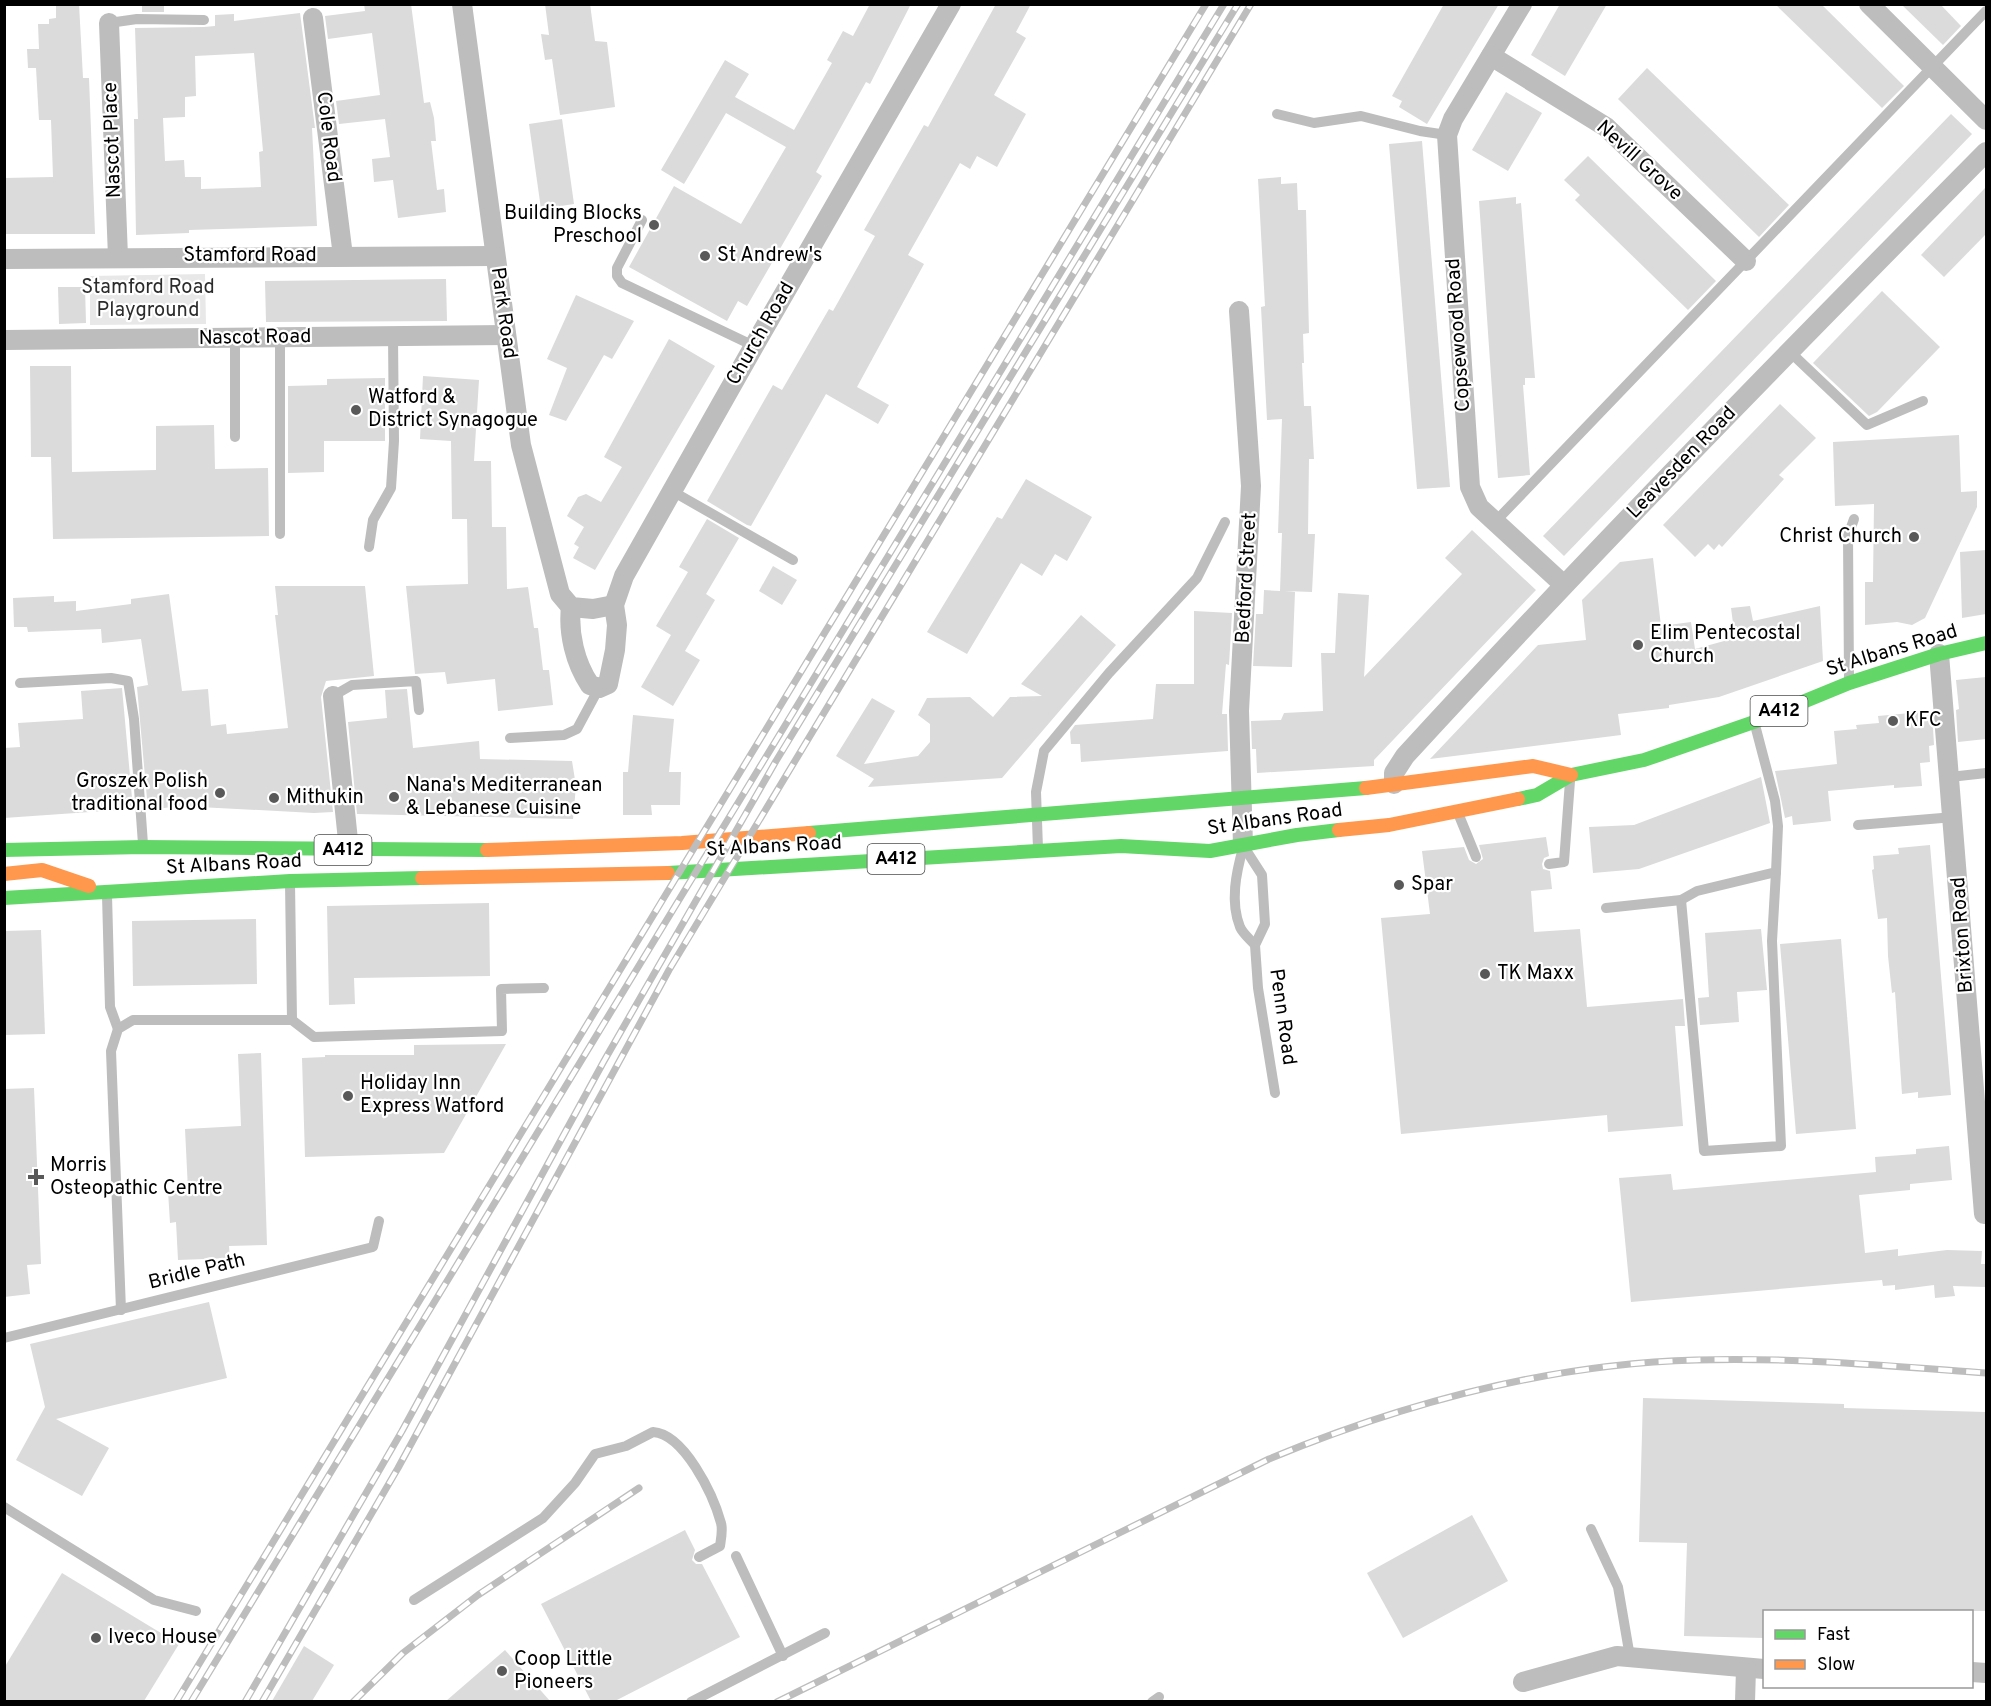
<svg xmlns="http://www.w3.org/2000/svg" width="1991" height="1706" viewBox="0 0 1991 1706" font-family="Overpass,sans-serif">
	<rect width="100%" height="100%" fill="#fff"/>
	<!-- green -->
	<path fill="#e8e8e8" d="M205 274 206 324 90 325V276Z"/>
	<!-- building -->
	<g fill="#dbdbdb" fill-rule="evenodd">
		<path d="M56 4H79L83 78H89L95 234H4V178L53 177 51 120H39L36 68H28L27 49H39L38 24H49V19L56 18Z"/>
		<rect x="142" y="4" width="22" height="8"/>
		<path d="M364 4H411L424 103 430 102 434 118 436 141H431L437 190 444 189 446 212 398 218 393 180 374 182 372 159 390 157 385 119 339 124 336 101 380 95 372 33 328 39 325 16 365 11Z"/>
		<path d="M545 4H590L595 41 607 42 615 107 560 115 552 59 545 60 541 34 549 35Z"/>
		<path d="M870 4H911L870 84 866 82 816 172 822 176 747 306 738 301 727 321 629 267 674 186 741 224 786 147 726 113 684 184 661 170 725 60 749 74 735 97 794 130 832 63 827 60 843 31 853 36Z"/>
		<path d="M996 4H1031L1016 32 1026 38 994 95 1026 114 997 167 977 156 970 169 960 163 908 255 924 264 857 387 889 405 878 424 826 394 751 526 747 525 707 501 773 385 782 390 829 309 833 311 875 236 864 230 924 125 928 127Z"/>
		<path d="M1444 4H1499L1427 124 1399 107 1402 101 1392 96Z"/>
		<path d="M1560 4H1607L1565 76 1531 55Z"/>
		<path d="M1775 4H1821L1904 86 1882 108Z"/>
		<path d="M1901 4H1940L1961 26 1943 45Z"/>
		<path d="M300 13 315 128H312L317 226 189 230V233L136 235 134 119H138L135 28 204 27 215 26V15L234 14V21ZM254 53 263 151 259 152 261 187 201 189V177H185L184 160 165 161 163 118 185 117V97L196 96 195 56Z"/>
		<path d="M1647 68 1789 205 1759 237 1618 99Z"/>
		<path d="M1506 92 1542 113 1508 171 1472 150Z"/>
		<path d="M1951 114 1972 134 1564 556 1543 536Z"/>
		<path d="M562 119 574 204 541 209 529 124Z"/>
		<path d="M1422 141 1450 487 1417 489 1389 144Z"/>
		<path d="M1588 156 1716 281 1688 310 1575 200 1580 195 1564 180Z"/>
		<path d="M1281 177V184L1297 183 1298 210H1306L1309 333 1303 334 1304 363H1302L1304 406H1311L1314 459H1309L1308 534H1315L1312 592 1285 591 1295 592 1292 667 1253 666 1256 614H1263L1264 590 1280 591 1282 533H1278L1282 419 1267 420 1261 307 1265 306 1258 179Z"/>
		<path d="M1986 187V234L1944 277 1921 255Z"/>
		<path d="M1516 197V204L1521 203 1535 378H1525V385H1523L1530 475 1498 478 1479 201Z"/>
		<path d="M446 279 447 321 266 322 265 281Z"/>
		<path d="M58 287H85L86 323 59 324Z"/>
		<path d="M1882 291 1940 347 1877 412 1869 416 1813 363Z"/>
		<path d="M576 295 634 321 612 359 604 355 566 421 549 415 567 368 547 359Z"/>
		<path d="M669 339 715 366 595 570 573 558 579 547 574 544 584 527 567 516 578 497 586 494 601 502 622 467 604 457Z"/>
		<path d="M30 366H71L72 472 156 470V426L214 425 215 469 268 468 269 536 53 539 51 457H31Z"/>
		<path d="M423 376 479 380 474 461H491L492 527H506L507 589 528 587 534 628H538L543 670H549L553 705 498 711 495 679 447 684 445 672 415 674 406 586 468 584 467 519H452L451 441 420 439Z"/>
		<path d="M385 378V441H324V472L288 473V386L327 385V379Z"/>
		<path d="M1780 404 1816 438 1779 475 1784 479 1722 547 1719 544 1714 550 1708 544 1695 557 1663 525Z"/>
		<path d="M1959 435 1961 492 1977 491V507L1925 618 1912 625 1897 622 1865 625V582H1873L1874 504 1835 506 1833 442Z"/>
		<path d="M1026 479 1092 517 1067 561 1055 554 1042 576 1021 563 967 654 927 632 997 517 1002 519Z"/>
		<path d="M707 519 739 538 706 594 715 600 685 651 700 660 673 706 641 687 671 635 656 626 688 572 679 567Z"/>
		<path d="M1472 530 1536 590 1374 760V766L1257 773 1256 749H1252L1251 721 1281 720 1284 713 1323 711 1321 653H1335L1338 593 1369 595 1364 677 1462 574 1445 558Z"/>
		<path d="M1986 550V614L1962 618 1960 552Z"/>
		<path d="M1653 558 1661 626 1691 622 1695 649 1735 638 1731 608 1750 606 1753 621 1820 606 1823 661 1719 697 1669 705V708L1618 714 1621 735 1430 759 1538 645 1586 640 1582 600 1620 562Z"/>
		<path d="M773 566 797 580 782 605 759 591Z"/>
		<path d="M275 586H365L374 676 326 681 321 697 333 812 314 813 180 806 148 810 137 687 148 685 141 639 102 643 101 629 28 632 27 627H14L13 598 54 596V602L76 601V611L131 604V599L169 594 182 691 208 689 211 726 226 724 227 734 288 728 275 615H278Z"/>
		<path d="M1194 611 1232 613 1229 665 1226 664 1222 714H1227L1228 751 1081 762 1080 744H1071L1070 732 1075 725 1153 719 1156 684H1194Z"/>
		<path d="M1081 615 1116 645 1002 778 868 787 874 779 836 756 872 698 895 711 864 764 918 756 930 742V724L918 715 927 698 970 697 993 717 1010 697 1042 696 1021 684Z"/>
		<path d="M1986 677V739L1958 742 1956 710 1959 709 1956 680Z"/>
		<path d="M122 688 133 809 4 818V748L20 747 18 723 83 719 81 691Z"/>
		<path d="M407 689 413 748 479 741 480 759 572 761 576 786 573 819 357 814 348 722 387 718 385 690Z"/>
		<path d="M1932 711 1934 745 1929 746 1930 762 1920 763 1922 786 1894 788V785L1828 791 1831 821 1793 825 1792 816 1785 818 1775 771 1837 764 1834 731 1857 729 1856 725 1879 723 1878 716Z"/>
		<path d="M633 715 674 719 669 772H681L680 805H651L652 815H623V772H628Z"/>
		<path d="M1761 777 1770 823 1639 869 1593 873 1589 827 1634 825Z"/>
		<path d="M1546 837 1549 856 1544 858 1542 864 1543 869 1550 871 1552 889 1531 891 1534 932 1580 929 1587 1007 1683 999 1685 1026H1675L1683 1126 1608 1132 1607 1115 1401 1134 1381 918 1430 914 1422 851 1464 847 1469 860 1476 864 1483 859 1479 845Z"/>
		<path d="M1930 845 1951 1095 1918 1098V1092L1902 1094 1895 992 1892 993 1888 956 1887 918 1878 919 1872 870 1874 869 1873 856 1899 854 1898 848Z"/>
		<path d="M489 903 490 976 354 978 355 1004 329 1005 327 906Z"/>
		<path d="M256 919 257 984 133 986 132 921Z"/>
		<path d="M1761 929 1767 990 1737 992 1739 1022 1700 1025 1698 998 1709 997 1705 933Z"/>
		<path d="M41 930 45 1034 4 1035V931Z"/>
		<path d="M1841 939 1856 1129 1796 1134 1780 944Z"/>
		<path d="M506 1044 444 1153 305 1157 302 1058 325 1057V1055H414V1045Z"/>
		<path d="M261 1053 267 1245 229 1246 230 1258 178 1260 176 1222 170 1223 168 1191 188 1190 185 1129 241 1126 238 1054Z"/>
		<path d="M34 1088 41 1264 27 1265 30 1294 4 1297V1089Z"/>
		<path d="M1949 1146 1952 1180 1910 1184V1190L1859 1195 1865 1253 1898 1249V1256L1947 1250 1982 1251 1981 1264H1986V1287L1953 1286 1955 1296 1935 1298 1934 1285 1895 1290V1285L1883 1286 1882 1280 1631 1302 1619 1178 1671 1174 1673 1190 1876 1172 1875 1157 1916 1154V1149Z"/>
		<path d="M209 1302 227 1378 56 1419 109 1448 82 1496 16 1460 45 1407 30 1344Z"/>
		<path d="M1643 1398 1844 1404V1408L1986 1412V1611H1764V1638L1684 1636 1687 1543 1639 1542Z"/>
		<path d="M1472 1515 1508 1581 1403 1638 1367 1573Z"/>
		<path d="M685 1530 695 1550 692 1560 696 1564H702L740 1637 615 1701H591L541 1604Z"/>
		<path d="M62 1573 179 1644 144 1701H4V1668Z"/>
		<path d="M304 1646 334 1665 312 1701H272Z"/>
		<path d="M505 1650 550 1701H446Z"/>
	</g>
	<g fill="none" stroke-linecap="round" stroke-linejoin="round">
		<!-- lane -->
		<g stroke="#bdbdbd" stroke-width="10">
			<path d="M109 23 137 19 204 20"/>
			<path d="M1277 114 1314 123 1361 116 1420 131 1447 135"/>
			<path d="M642 220 617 268V276L622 283 754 346"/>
			<path d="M235 338V437"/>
			<path d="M280 338V534"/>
			<path d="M1789 351 1867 425 1923 401"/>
			<path d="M672 491 793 560"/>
			<path d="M1494 523 1986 11"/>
			<path d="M369 547 373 520 391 488 394 441 393 336"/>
			<path d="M1849 680 1848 536 1854 519"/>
			<path d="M20 683 111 678 128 681 134 719 143 844"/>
			<path d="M333 696 352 685 416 681 419 710"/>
			<path d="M510 738 564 735 577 729 599 688"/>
			<path d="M1950 777 1986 773"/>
			<path d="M1458 813 1476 857"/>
			<path d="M1858 825 1954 817"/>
			<path d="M1244 847 1262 875 1265 924 1255 945 1258 988 1275 1093"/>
			<path d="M1243 848C1236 873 1230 902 1240 927 1243 934 1251 940 1255 945"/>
			<path d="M1038 849 1036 792 1044 751 1109 673 1197 578 1225 522"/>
			<path d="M1549 864 1564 862 1570 781"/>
			<path d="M290 883 292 1020"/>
			<path d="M107 895 110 1007 118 1029"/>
			<path d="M1681 900 1704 1151 1781 1146 1772 941 1776 872"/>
			<path d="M1606 908 1681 900 1697 891 1776 872 1778 826 1775 801 1755 725"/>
			<path d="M121 1310 111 1051 118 1029 133 1020H292L314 1037 502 1031 501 989 544 988"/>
			<path d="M4 1338 373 1247 379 1221"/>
			<path d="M4 1507 154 1600 196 1611"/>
			<path d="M1591 1529 1618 1587 1630 1657"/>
			<path d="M736 1556 783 1656"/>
			<path d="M414 1600 543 1518 575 1483 595 1454 626 1446 653 1432C684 1434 713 1494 721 1523 723 1530 721 1539 720 1546L699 1557"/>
			<path d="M691 1702 825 1633"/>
			<path d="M1152 1702 1159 1697"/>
		</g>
		<!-- street -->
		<g stroke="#bdbdbd" stroke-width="20">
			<path d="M462 4 521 445 560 594 571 607 593 609 614 605"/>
			<path d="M1522 4 1453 119 1447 135 1470 487 1479 507 1564 585"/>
			<path d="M1869 4 1986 120"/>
			<path d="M313 18 343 256"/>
			<path d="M109 23 118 257"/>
			<path d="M1491 56 1606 127 1746 261"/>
			<path d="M4 259 495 256"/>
			<path d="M1239 311 1251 486 1239 711 1243 845"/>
			<path d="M4 340 506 335"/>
			<path d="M571 607C568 633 575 663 590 685L599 688 608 684 615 650 617 625 614 605 624 576 754 346 951 4"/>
			<path d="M1939 654 1984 1214H1986"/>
			<path d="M333 696 349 850"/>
			<path d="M1394 784V773L1405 756C1594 550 1790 350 1986 152"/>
			<path d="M1972 1672 1986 1673"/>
			<path d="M1523 1682 1617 1656 1764 1669"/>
			<path d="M1745 1702 1746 1669"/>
		</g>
		<!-- fast -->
		<g stroke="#63d668" stroke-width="14">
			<path d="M1518 799 1537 795 1571 775 1644 760 1754 722 1849 683 1939 654 1986 643"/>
			<path d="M809 833 1366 788"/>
			<path d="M4 850 143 847 487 850"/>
			<path d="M668 873 1121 846 1210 851 1297 835 1339 830"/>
			<path d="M4 898 290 881 422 878"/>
		</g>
		<!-- slow -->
		<g stroke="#ff974d" stroke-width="14">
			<path d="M1366 788 1533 766 1571 775"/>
			<path d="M1339 830 1389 825 1518 799"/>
			<path d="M487 850 682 843 809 833"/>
			<path d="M4 874 42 870 89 886"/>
			<path d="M422 878 668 873"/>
		</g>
		<defs>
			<g id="rail">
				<path d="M176 1702 1206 4"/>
				<path d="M191 1702 1224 4"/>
				<path d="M245 1702 402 1431 604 1061 776 761 1238 4"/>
				<path d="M262 1702 398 1468 669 970 1251 4"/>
				<path d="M353 1702 403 1653 478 1595 639 1488"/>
				<path d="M777 1702 1269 1459C1404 1403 1549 1364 1696 1360 1793 1357 1890 1366 1986 1373"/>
			</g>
		</defs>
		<!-- rail casing -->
		<use href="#rail" stroke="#bdbdbd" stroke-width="7"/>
		<!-- rail -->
		<use href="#rail" stroke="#fff" stroke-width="4.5" stroke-dasharray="14" stroke-linecap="butt"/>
	</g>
	<!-- markers -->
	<g fill="#595959" stroke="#fff" stroke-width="2">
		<circle cx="654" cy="225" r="6"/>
		<circle cx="705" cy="256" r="6"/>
		<circle cx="356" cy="410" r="6"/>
		<circle cx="1914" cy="537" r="6"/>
		<circle cx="1638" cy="645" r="6"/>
		<circle cx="1893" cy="721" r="6"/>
		<circle cx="220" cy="793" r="6"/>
		<circle cx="394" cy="797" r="6"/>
		<circle cx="274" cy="798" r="6"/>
		<circle cx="1399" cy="885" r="6"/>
		<circle cx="1485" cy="974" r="6"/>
		<circle cx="348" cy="1096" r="6"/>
		<path d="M33 1168h6v6h6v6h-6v6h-6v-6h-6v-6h6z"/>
		<circle cx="96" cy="1638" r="6"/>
		<circle cx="502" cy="1671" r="6"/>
	</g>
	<g text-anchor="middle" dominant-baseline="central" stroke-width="4.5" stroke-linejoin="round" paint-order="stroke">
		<!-- shield labels -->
		<g fill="#fff" stroke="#4c4c4c" stroke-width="1.5">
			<rect x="1750.5" y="696" width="57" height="30" rx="4.5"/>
			<rect x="314.5" y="835" width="57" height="30" rx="4.5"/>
			<rect x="867.5" y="844" width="57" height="30" rx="4.5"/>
		</g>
		<g font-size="18" font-weight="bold" fill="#000">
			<text x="1779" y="711">A412</text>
			<text x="343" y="850">A412</text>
			<text x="896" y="859">A412</text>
		</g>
		<!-- street labels -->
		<g font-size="20" fill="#000" stroke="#fff">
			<text transform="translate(328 137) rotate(83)">Cole Road</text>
			<text transform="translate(113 140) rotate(-92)">Nascot Place</text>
			<text transform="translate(1639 161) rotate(42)">Nevill Grove</text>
			<text x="250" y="256">Stamford Road</text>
			<text transform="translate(503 313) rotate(82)">Park Road</text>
			<text transform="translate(761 334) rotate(-60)">Church Road</text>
			<text transform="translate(1459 335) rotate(-94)">Copsewood Road</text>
			<text transform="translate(255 338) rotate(-1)">Nascot Road</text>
			<text transform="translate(1682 463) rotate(-46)">Leavesden Road</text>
			<text transform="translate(1247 578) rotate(-87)">Bedford Street</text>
			<text transform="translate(1892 651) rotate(-17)">St Albans Road</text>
			<text transform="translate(1275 820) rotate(-8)">St Albans Road</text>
			<text transform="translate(774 847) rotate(-3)">St Albans Road</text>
			<text transform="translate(234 865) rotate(-3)">St Albans Road</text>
			<text transform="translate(1963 935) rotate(-94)">Brixton Road</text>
			<text transform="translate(1282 1017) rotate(82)">Penn Road</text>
			<text transform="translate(197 1272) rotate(-14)">Bridle Path</text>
		</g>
		<!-- poi labels -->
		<g font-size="20" fill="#000" stroke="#fff" text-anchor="start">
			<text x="642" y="214" text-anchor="end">Building Blocks<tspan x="642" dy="23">Preschool</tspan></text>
			<text x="717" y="256">St Andrew's</text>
			<text x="368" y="398">Watford &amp;<tspan x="368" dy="23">District Synagogue</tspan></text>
			<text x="1902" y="537" text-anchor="end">Christ Church</text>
			<text x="1650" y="634">Elim Pentecostal<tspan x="1650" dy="23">Church</tspan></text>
			<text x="1905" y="721">KFC</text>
			<text x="208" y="782" text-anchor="end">Groszek Polish<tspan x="208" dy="23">traditional food</tspan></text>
			<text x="406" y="786">Nana's Mediterranean<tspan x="406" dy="23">&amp; Lebanese Cuisine</tspan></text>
			<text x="286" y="798">Mithukin</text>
			<text x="1411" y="885">Spar</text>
			<text x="1497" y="974">TK Maxx</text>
			<text x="360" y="1084">Holiday Inn<tspan x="360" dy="23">Express Watford</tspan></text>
			<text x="50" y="1166">Morris<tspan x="50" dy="23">Osteopathic Centre</tspan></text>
			<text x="108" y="1638">Iveco House</text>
			<text x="514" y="1660">Coop Little<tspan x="514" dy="23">Pioneers</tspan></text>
		</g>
		<!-- park labels -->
		<g font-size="20" fill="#2c2c2c" stroke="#fff">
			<text x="148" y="288">Stamford Road<tspan x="148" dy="23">Playground</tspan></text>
		</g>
	</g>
	<!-- border -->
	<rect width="1991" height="1706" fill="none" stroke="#000000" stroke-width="12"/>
	<!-- legend -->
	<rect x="1763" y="1610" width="210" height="78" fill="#ffffff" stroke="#999999" stroke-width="1.5"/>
	<rect x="1775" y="1630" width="30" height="9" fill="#63d668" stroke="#999999" stroke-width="1.5"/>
	<text x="1817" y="1640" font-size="18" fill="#000000">Fast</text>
	<rect x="1775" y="1660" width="30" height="9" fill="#ff974d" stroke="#999999" stroke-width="1.5"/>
	<text x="1817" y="1670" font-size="18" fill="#000000">Slow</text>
</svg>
